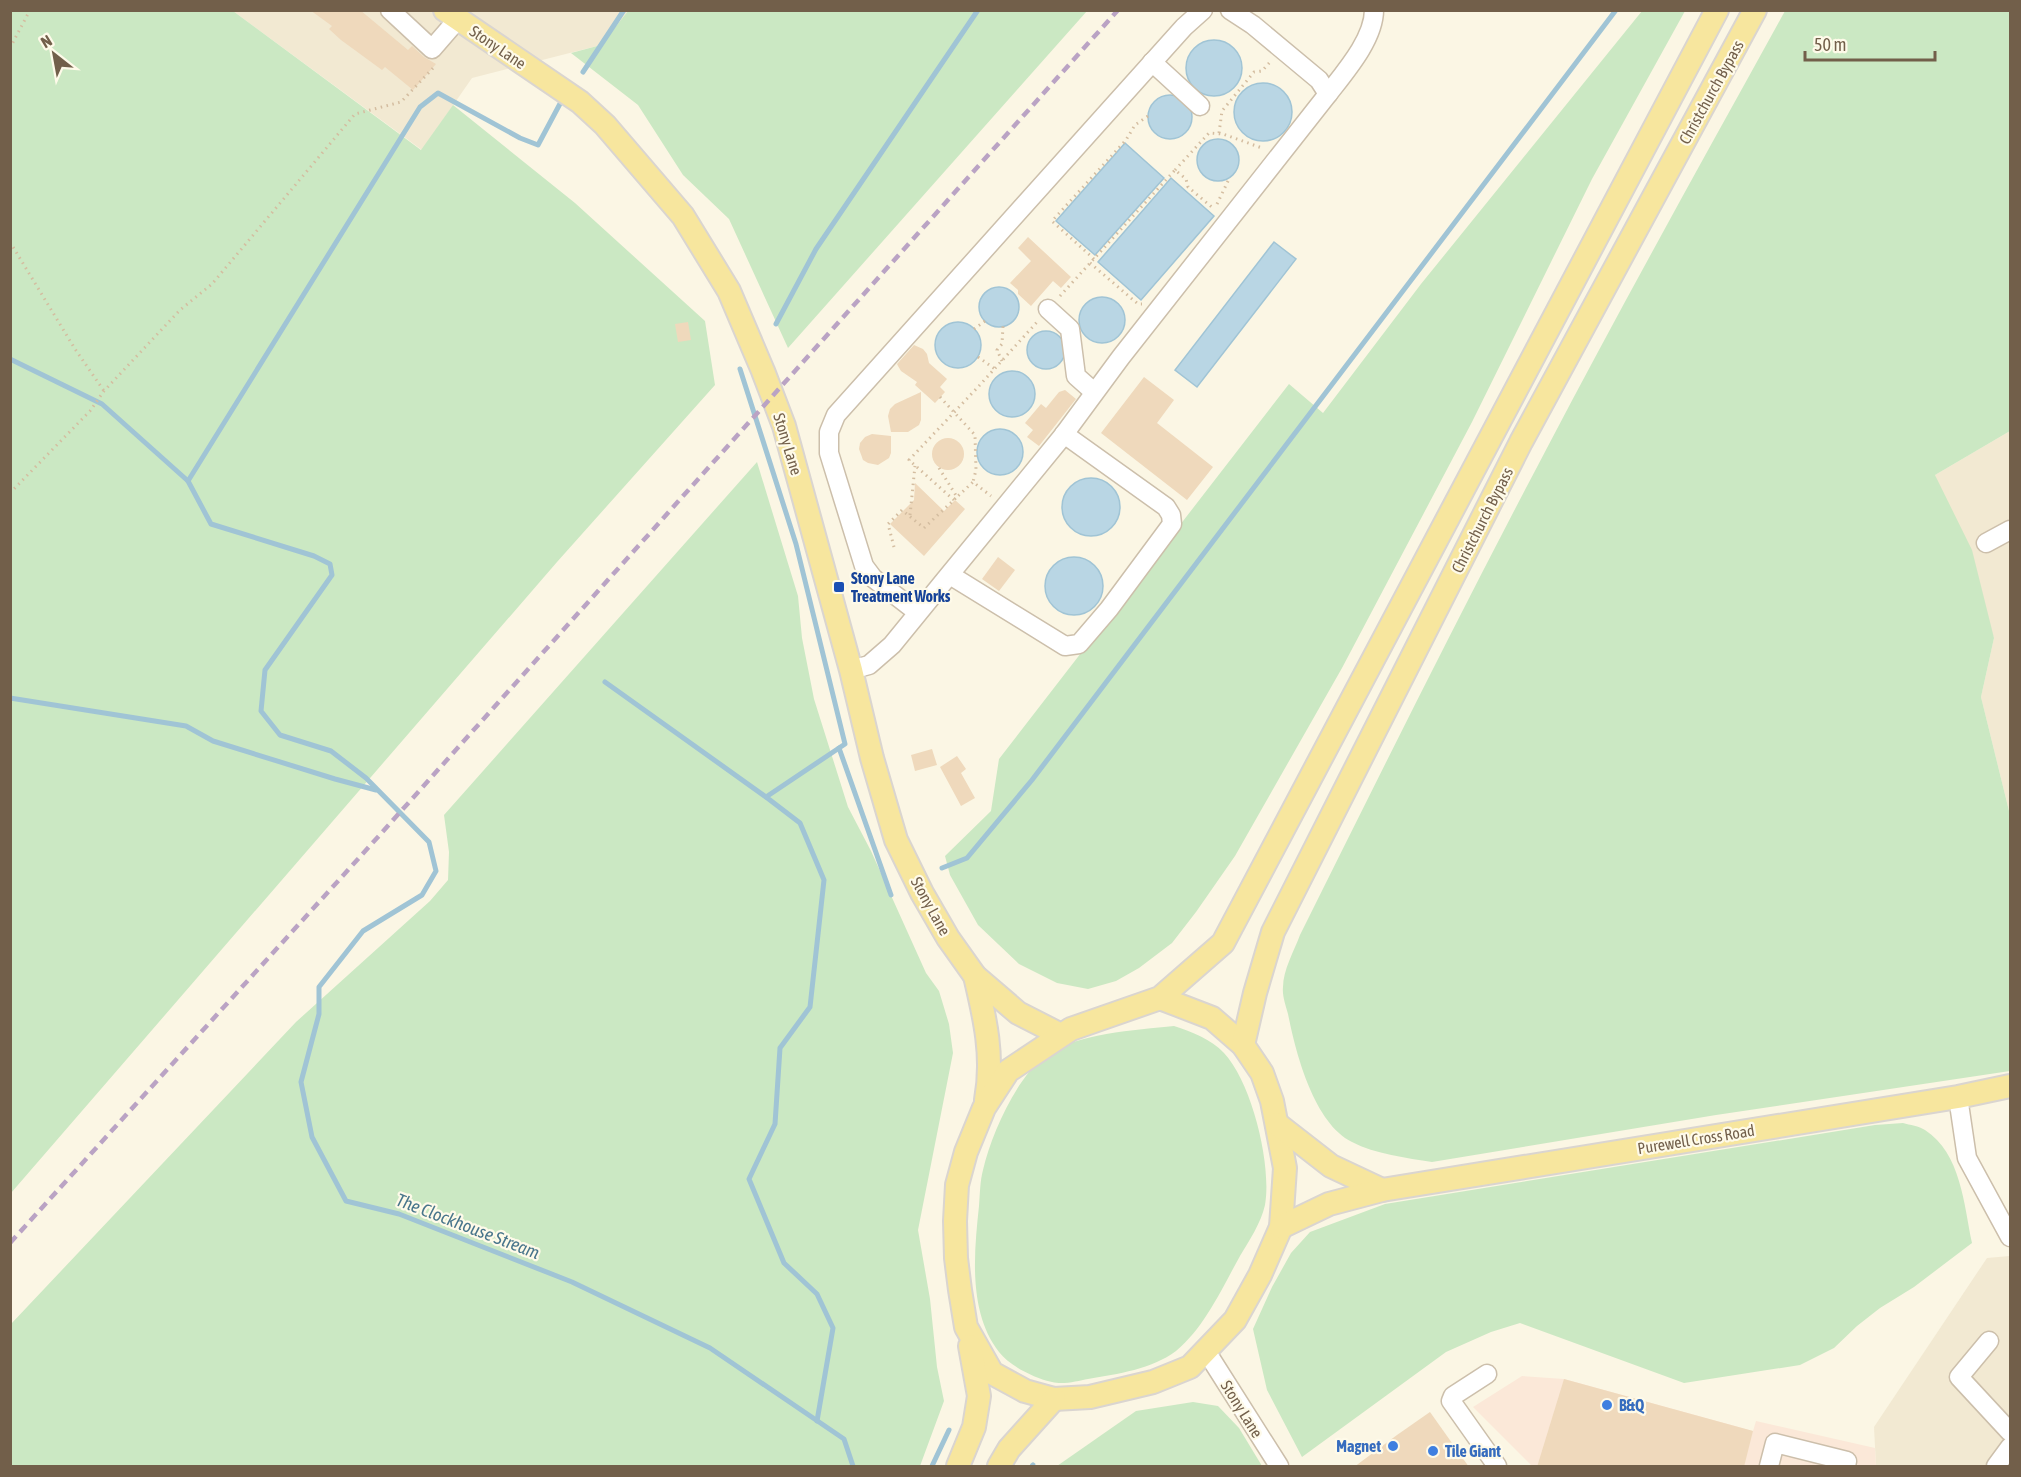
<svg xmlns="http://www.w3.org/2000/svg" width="2021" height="1477" viewBox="0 0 2021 1477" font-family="'Asap Condensed',sans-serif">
	<rect width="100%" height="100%" fill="#fbf6e4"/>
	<!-- residential -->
	<g fill="#f2e9d2">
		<path d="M233 11H628L601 45 472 78 422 150Z"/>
		<path d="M2010 431V815L1981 697 1994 638 1935 475Z"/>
		<path d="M2010 1256V1466H1876L1874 1427 1987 1258Z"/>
	</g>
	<!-- commercial -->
	<path fill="#fbe8d8" d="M1522 1376 1564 1379 1753 1431 1756 1421 1875 1448 1876 1466H1532L1473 1407Z"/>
	<!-- green -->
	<g fill="#cbe8c3">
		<path d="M11 11H233L421 150 453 105 575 203 705 321 715 385 557 562 11 1193Z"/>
		<path d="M628 11V10L1087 11 788 348 729 219 683 175 638 105 571 53 601 45Z"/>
		<path d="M1642 11H1685L1592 179 1472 422 1342 668 1235 856 1196 912 1172 943 1139 968 1116 981 1088 989 1057 983 1019 964 978 925 950 875 945 856 991 811 999 759 1289 384 1323 413 1421 284Z"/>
		<path d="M1785 11H2010V431L1935 475 1972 550 1994 638 1981 697 2010 815V1071L1716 1115 1432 1162C1407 1158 1375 1154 1352 1142 1314 1123 1296 1054 1288 1014 1286 1006 1282 996 1283 987 1283 970 1294 951 1300 935 1381 772 1462 609 1547 448 1624 301 1705 156 1785 11Z"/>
		<path d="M757 462 798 596 802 638 814 699 848 807 871 851 926 973 939 991 949 1024 953 1053 918 1230 930 1299 937 1367 944 1401 920 1466H11V1324L296 1022 430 901 448 880 449 852 444 815Z"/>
		<path d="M1174 1026C1192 1032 1211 1039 1224 1053 1252 1083 1272 1165 1265 1205 1261 1223 1249 1241 1240 1256 1222 1288 1205 1327 1176 1351 1152 1369 1118 1374 1088 1379 1078 1381 1063 1385 1052 1382 1034 1378 1010 1366 999 1352 968 1312 974 1253 979 1206 980 1194 980 1181 983 1170 991 1135 1016 1079 1044 1057 1075 1033 1136 1030 1174 1026Z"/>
		<path d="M1903 1123C1910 1125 1919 1126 1925 1130 1961 1153 1964 1205 1972 1243L1914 1287 1880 1308 1857 1326 1834 1348 1800 1365 1684 1383 1520 1323 1491 1332 1446 1352 1302 1457 1267 1390 1253 1329 1272 1287 1291 1253 1310 1232 1385 1204 1875 1125Z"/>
		<path d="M1193 1402 1218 1406 1239 1428 1262 1466H1057L1136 1411Z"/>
	</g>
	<!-- water -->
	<g fill="#b9d6e4" stroke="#a0c4d5" stroke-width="1.5">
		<circle cx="1214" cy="68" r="28"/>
		<circle cx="1263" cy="112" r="29"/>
		<circle cx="1170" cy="117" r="22"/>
		<circle cx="1218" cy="160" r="21"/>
		<path d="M1125 143 1164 178 1095 255 1056 221Z"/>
		<path d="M1171 178 1214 216 1141 300 1098 262Z"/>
		<path d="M1274 242 1296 259 1197 387 1175 370Z"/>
		<circle cx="999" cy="307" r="20"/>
		<circle cx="1102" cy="320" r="23"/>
		<circle cx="958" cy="345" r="23"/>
		<circle cx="1046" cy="350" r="19"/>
		<circle cx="1012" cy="394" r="23"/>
		<circle cx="1000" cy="452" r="23"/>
		<circle cx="1091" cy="507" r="29"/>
		<circle cx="1074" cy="586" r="29"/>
	</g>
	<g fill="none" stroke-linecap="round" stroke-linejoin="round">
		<!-- stream -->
		<g stroke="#a0c4d5" stroke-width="5">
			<path d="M583 72 624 10"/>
			<path d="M776 324 816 249 978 10"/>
			<path d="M10 359 102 404 188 481 211 524 314 556 330 564 332 575 265 670 261 711 280 735 331 751 366 778 429 842 436 871 422 895 363 931 319 987V1014L301 1082 312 1137 346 1201 399 1214 572 1282 710 1348 844 1439 853 1466"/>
			<path d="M740 369 796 544 845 744 766 797 800 823 824 880 810 1007 780 1048 775 1124 749 1179 784 1263 817 1294 833 1328 817 1421"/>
			<path d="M188 481 420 107 438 93 520 138 538 145 562 100"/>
			<path d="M605 682 766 797"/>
			<path d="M10 698 186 726 213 741 335 779 376 790"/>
			<path d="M839 748 891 895"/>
			<path d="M942 868 967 858 1032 780 1616 10"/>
			<path d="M932 1466 949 1430"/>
			<path d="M1032 1466 1033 1465"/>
		</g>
	</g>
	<!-- building -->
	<g fill="#efd9bc">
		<path d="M310 10H360L408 50 412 46 424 57 436 64 413 90 385 67 382 70 341 40 329 29 332 26Z"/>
		<path d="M1028 237 1071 277 1061 288 1053 281 1031 306 1018 294V290L1010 283 1031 261 1018 248Z"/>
		<path d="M688 322 691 340 678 342 675 324Z"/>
		<path d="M914 345 923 349 927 354 929 363 947 379 940 387 945 392 935 403 915 385 917 382 901 371 898 366 897 364Z"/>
		<path d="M1144 377 1174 400 1157 423 1213 467 1187 500 1101 433Z"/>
		<path d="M1065 390 1076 399 1039 446 1027 437 1033 430 1025 423 1041 404 1046 408 1059 392Z"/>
		<path d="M921 392V420L919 425 908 432H891L888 416 890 409 895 404Z"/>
		<path d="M872 434 891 436V453L889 458 878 465 868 463 863 460 859 449 860 443 865 437Z"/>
		<circle cx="948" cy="454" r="16"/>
		<path d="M915 483 944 511 955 500 965 509 924 556 890 524 914 500Z"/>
		<path d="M998 557 1015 570 999 591 982 579Z"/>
		<path d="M932 749 937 765 915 771 911 755Z"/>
		<path d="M957 756 966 769 961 773 975 798 961 806 940 767Z"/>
		<path d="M1564 1379 1753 1431 1744 1467H1537Z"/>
		<path d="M1430 1412 1469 1467H1354L1397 1435Z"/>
	</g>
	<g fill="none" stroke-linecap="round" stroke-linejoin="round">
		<defs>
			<g id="minor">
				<path d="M390 10 432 49 458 19"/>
				<path d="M1152 62 1200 106"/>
				<path d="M1328 94C1345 72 1374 39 1374 10"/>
				<path d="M1048 309 1070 329 1076 376 1094 392"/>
				<path d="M1986 543 2010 530"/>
				<path d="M950 575 1065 646 1079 644 1109 609 1172 524 1171 515 1166 507 1064 434"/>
				<path d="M917 612 873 578 864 566 829 453V432L836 415 1184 27 1203 10"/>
				<path d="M851 670 869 665 892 645 945 580 1062 437 1121 357 1328 94 1319 80 1253 25 1230 10"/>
				<path d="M1958 1097 1967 1158 2010 1237"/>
				<path d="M1989 1341 1959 1377 2010 1432"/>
				<path d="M1206 1351 1279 1466"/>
				<path d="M1487 1374 1453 1396 1451 1401 1497 1466"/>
				<path d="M1769 1466 1775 1443 1847 1461 1846 1466"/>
				<path d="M1996 1466 2010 1447"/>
			</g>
			<g id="major">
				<path d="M445 10 580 102 605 125 683 216 729 291 763 371 784 426 851 670 872 758 896 840 922 893 948 938 975 976 1018 1013 1061 1035"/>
				<path d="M975 976C985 1018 994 1057 986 1100"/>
				<path d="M1160 998 1212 1018 1243 1045 1262 1073 1272 1101 1285 1168 1281 1227 1260 1275 1235 1320 1190 1367 1153 1382 1090 1397 1054 1399 1025 1391 992 1373 966 1327 960 1290 956 1258 955 1221 957 1185 966 1152 984 1108 1008 1071 1071 1029 1160 998 1223 943 1717 10"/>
				<path d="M1243 1045 1255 993 1273 932 1521 442 1755 10"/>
				<path d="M1277 1124 1331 1166 1382 1190"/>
				<path d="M1281 1227 1329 1204 1382 1190 1958 1097 2010 1086"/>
				<path d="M958 1466 974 1427 979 1396 970 1346"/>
				<path d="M999 1466 1009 1449 1054 1399"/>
			</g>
		</defs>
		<!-- minor casing -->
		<use href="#minor" stroke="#ccbfab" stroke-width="21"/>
		<!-- major casing -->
		<use href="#major" stroke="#dad5d0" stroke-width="26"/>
		<!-- path -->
		<g stroke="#d4bda0" stroke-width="3" stroke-dasharray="1.5 4.5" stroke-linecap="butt">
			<path d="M10 48 30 10"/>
			<path d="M1219 133 1222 111 1254 72 1262 71 1270 62"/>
			<path d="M1175 170 1209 133 1223 134 1262 148"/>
			<path d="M1217 204 1229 179"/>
			<path d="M10 242 75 349 104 391"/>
			<path d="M1094 259 1052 221 1126 140 1135 125 1148 116"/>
			<path d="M1090 263 1138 304H1142"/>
			<path d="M1060 296 1175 170 1186 179 1188 187 1214 209"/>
			<path d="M974 329 985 321"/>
			<path d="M978 357 995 369"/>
			<path d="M1002 361 997 350 1002 344 1003 326"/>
			<path d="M940 397 975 435 976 470 973 482"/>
			<path d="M939 468 957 497 973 482 991 496"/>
			<path d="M10 493 90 411 104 391 180 310 212 284 355 114 401 102 435 66"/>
			<path d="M954 500 909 460 978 387 1038 321"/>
			<path d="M910 515 915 466"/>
			<path d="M894 547 888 524 902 510 924 528 957 497"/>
		</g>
		<!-- minor -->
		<use href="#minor" stroke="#fff" stroke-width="18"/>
		<!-- major -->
		<use href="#major" stroke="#f7e69e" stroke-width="22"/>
		<!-- rail -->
		<path stroke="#baa3c4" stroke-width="4.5" stroke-dasharray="9 6" stroke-linecap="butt" d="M10 1243 377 838 1118 10"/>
	</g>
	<!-- markers -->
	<rect fill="#1a4fb4" stroke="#fefae9" stroke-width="2" x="833" y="581" width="12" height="12" rx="3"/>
	<g fill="#3f7fe0" stroke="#fefae9" stroke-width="2">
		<circle cx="1607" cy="1405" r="6"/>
		<circle cx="1393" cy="1446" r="6"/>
		<circle cx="1433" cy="1451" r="6"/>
	</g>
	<g text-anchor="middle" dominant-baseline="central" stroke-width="4.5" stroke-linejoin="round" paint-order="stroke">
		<!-- street labels -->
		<g font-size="16" fill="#725f4a" stroke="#fefae9">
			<text transform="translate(498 47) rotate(34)">Stony Lane</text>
			<text transform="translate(1711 92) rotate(-61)">Christchurch Bypass</text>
			<text transform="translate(788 444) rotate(73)">Stony Lane</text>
			<text transform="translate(1482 520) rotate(-63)">Christchurch Bypass</text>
			<text transform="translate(931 906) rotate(61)">Stony Lane</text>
			<text transform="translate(1696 1139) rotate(-9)">Purewell Cross Road</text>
			<text transform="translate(1242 1409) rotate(58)">Stony Lane</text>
		</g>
		<!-- transit labels -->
		<g font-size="16" font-weight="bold" fill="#164399" stroke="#fefae9" text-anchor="start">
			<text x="851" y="578">Stony Lane<tspan x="851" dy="18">Treatment Works</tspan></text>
		</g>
		<!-- shop labels -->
		<g font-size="16" font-weight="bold" fill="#366cbe" stroke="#fefae9" text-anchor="start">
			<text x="1619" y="1405">B&amp;Q</text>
			<text x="1381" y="1446" text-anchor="end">Magnet</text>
			<text x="1445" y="1451">Tile Giant</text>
		</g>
		<!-- water labels -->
		<g font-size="18" font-style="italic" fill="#48758b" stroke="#fefae9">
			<text transform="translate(468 1226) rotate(21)">The Clockhouse Stream</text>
		</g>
	</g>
	<!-- border -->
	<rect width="2021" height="1477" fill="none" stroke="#725f4a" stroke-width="24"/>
	<!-- north arrow -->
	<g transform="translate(54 54) rotate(329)" stroke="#fefae9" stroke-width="4.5" paint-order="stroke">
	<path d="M0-4.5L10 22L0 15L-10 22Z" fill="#725f4a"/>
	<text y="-9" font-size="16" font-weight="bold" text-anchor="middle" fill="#725f4a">N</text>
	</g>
	<!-- scale -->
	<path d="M1805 51v9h130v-9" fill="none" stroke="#725f4a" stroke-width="3"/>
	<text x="1814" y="51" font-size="18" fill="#725f4a" stroke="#fefae9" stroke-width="4.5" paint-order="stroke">50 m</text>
</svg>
